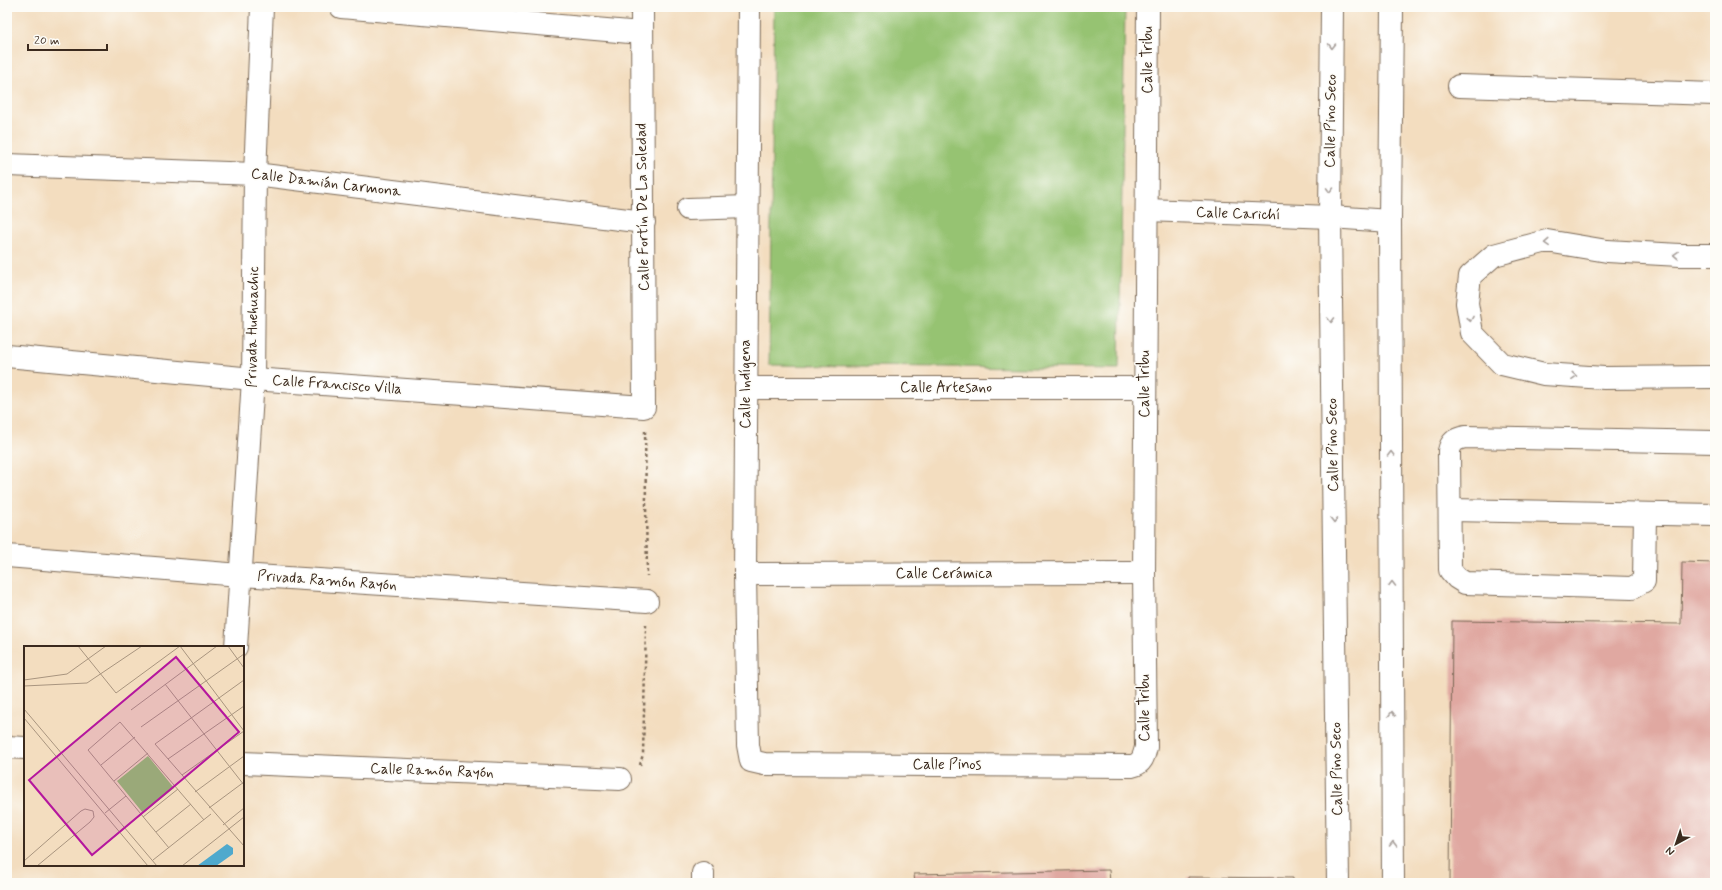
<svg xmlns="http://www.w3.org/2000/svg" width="1722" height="890" viewBox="0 0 1722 890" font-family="Mynerve,sans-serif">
	<rect width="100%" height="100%" fill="#fdfcf7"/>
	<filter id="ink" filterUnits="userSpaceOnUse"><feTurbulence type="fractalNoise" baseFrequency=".025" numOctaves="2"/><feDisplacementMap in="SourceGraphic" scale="8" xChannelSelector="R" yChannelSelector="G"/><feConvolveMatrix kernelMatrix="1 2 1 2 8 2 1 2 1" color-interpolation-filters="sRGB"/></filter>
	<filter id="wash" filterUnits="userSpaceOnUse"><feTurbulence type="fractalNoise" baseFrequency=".012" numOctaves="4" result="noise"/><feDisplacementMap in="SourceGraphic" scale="16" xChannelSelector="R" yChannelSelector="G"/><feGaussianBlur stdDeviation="0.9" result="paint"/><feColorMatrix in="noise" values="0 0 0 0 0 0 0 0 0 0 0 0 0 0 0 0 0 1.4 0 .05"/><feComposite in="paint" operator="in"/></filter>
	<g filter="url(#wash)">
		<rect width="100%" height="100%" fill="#f3ddbf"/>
		<!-- green -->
		<path fill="#96c372" stroke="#687648" d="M774 7H1125L1119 369 769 365Z"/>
		<g id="blocks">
			<!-- building -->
			<g fill="#e0a8a1">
				<path d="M1682 562 1715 563V883H1450L1452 621 1681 624Z"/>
				<path d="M1109 870 1110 883H915L914 874Z"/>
				<path d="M1188 877 1293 878V883H1188Z"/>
				<path d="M747 880 801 882V883H746Z"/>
			</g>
		</g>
	</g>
	<g filter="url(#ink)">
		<use href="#blocks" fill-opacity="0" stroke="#7b6956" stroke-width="1"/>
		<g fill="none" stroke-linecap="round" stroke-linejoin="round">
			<defs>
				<g id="minor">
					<path d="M341 7 641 33"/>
					<path d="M749 7 745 574 748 745 751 761 764 764 1132 766C1142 764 1144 756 1146 747L1144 573 1148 7"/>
					<path d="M1332 7 1330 217 1338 883"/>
					<path d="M1392 7 1390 221 1393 883"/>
					<path d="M1459 86 1715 94"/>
					<path d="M7 165 255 174 644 222"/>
					<path d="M688 209 747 207"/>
					<path d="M1147 210 1330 217 1390 221"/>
					<path d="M1715 255H1680L1607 251 1547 241 1494 255 1470 276 1467 303 1472 333 1502 364 1544 374 1604 378 1715 377"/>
					<path d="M7 356 253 379 644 407 642 7"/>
					<path d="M746 388H1145"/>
					<path d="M1450 510 1715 515"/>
					<path d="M1645 514 1644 581 1632 588 1465 583 1457 578 1450 570 1449 451C1451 442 1455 439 1465 437L1715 442"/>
					<path d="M7 556 240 575 647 601"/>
					<path d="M745 574 1144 573"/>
					<path d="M236 647 253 379 255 174 262 7"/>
					<path d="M7 747 25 748"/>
					<path d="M243 763 620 779"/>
					<path d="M703 883V873"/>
				</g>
			</defs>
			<!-- minor casing -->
			<use href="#minor" stroke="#7b6956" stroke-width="24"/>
			<!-- path -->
			<g stroke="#7b6956" stroke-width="2.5" stroke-dasharray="3 3" stroke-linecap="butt">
				<path d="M645 431 647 576"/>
				<path d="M640 765 643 754 646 625"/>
			</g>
			<!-- minor -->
			<use href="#minor" stroke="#fff" stroke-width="22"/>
		</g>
		<!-- one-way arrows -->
		<defs><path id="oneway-chevron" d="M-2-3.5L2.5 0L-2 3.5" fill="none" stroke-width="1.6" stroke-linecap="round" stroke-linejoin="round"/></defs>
		<g stroke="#a79f9a">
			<use href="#oneway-chevron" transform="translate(1332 46) rotate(91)"/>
			<use href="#oneway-chevron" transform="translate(1330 190) rotate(91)"/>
			<use href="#oneway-chevron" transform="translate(1547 243) rotate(177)"/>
			<use href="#oneway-chevron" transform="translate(1676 255) rotate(-178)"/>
			<use href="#oneway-chevron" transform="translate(1470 319) rotate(80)"/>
			<use href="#oneway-chevron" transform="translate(1331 320) rotate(89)"/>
			<use href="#oneway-chevron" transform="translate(1574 376) rotate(3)"/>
			<use href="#oneway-chevron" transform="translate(1391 454) rotate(-90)"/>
			<use href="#oneway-chevron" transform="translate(1334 520) rotate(89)"/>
			<use href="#oneway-chevron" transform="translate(1392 584) rotate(-90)"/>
			<use href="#oneway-chevron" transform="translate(1392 714) rotate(-90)"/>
			<use href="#oneway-chevron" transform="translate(1393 844) rotate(-90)"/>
		</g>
	</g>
	<g text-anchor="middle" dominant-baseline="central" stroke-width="3" stroke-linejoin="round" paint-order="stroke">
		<!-- street labels -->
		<g font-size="15" fill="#3b2a1e" stroke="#fdfcf7">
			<text transform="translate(1148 60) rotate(-90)">Calle Tribu</text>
			<text transform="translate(1331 121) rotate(-89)">Calle Pino Seco</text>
			<text transform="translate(326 183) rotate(7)">Calle Damián Carmona</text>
			<text transform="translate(643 207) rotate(-91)">Calle Fortín De La Soledad</text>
			<text transform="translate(1238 214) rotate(2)">Calle Carichí</text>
			<text transform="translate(253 327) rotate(-89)">Privada Huehuachic</text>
			<text transform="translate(746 384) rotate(-90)">Calle Indígena</text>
			<text transform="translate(1145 384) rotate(-90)">Calle Tribu</text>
			<text transform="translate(337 385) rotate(4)">Calle Francisco Villa</text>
			<text x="946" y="388">Calle Artesano</text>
			<text transform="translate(1333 445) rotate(-91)">Calle Pino Seco</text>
			<text x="944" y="574">Calle Cerámica</text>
			<text transform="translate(327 581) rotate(4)">Privada Ramón Rayón</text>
			<text transform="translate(1145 708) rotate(-90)">Calle Tribu</text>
			<text x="947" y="765">Calle Pinos</text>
			<text transform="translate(1337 769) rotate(-91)">Calle Pino Seco</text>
			<text transform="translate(432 771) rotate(2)">Calle Ramón Rayón</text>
		</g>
	</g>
	<!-- overview -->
	<g transform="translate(24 646)">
		<rect width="220" height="220" fill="#f3ddbf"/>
		<path d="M124 110 150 142 119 167 93 135Z" fill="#96c372"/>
		<path d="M203 198 209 202V208L192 220H173Z" fill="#4fa9cd"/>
		<path fill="none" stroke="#a9957f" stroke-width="1" d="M54 0 92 47 156 0M156 0 220 85M204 0 220 22M0 34 43 28 82 0M220 34 131 98 220 200M141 38 220 139M0 40 63 37 118 0M0 63 133 220M107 64 193 0M0 72 124 220M117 81 220 8M144 113 220 60M77 119 111 91M158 129 220 85M90 135 124 107M171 146 220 110M185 162 220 136M81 167 102 150M119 171 154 143M199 179 220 162M132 186 167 158M145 202 64 104 96 76 180 174M129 214 187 168M0 215 57 165 61 163 69 165 70 171 66 176 13 220M158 220 220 171"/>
		<path fill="#b5179e" fill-opacity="0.15" stroke="#b5179e" stroke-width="2" d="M152 11 215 86 68 209 5 134Z"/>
		<rect width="220" height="220" fill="none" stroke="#3b2a1e" stroke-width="2"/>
	</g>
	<!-- margin -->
	<rect width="1722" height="890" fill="none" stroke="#fdfcf7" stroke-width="24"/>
	<!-- north arrow -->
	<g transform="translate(1676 844) rotate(220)" stroke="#fdfcf7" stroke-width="3" paint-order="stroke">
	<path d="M0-3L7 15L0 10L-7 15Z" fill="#3b2a1e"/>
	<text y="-6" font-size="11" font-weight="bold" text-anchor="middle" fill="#3b2a1e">N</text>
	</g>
	<!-- scale -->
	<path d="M28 44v6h79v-6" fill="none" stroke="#3b2a1e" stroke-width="2"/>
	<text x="34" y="44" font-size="12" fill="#3b2a1e" stroke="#fdfcf7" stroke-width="3" paint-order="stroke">20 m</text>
</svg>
